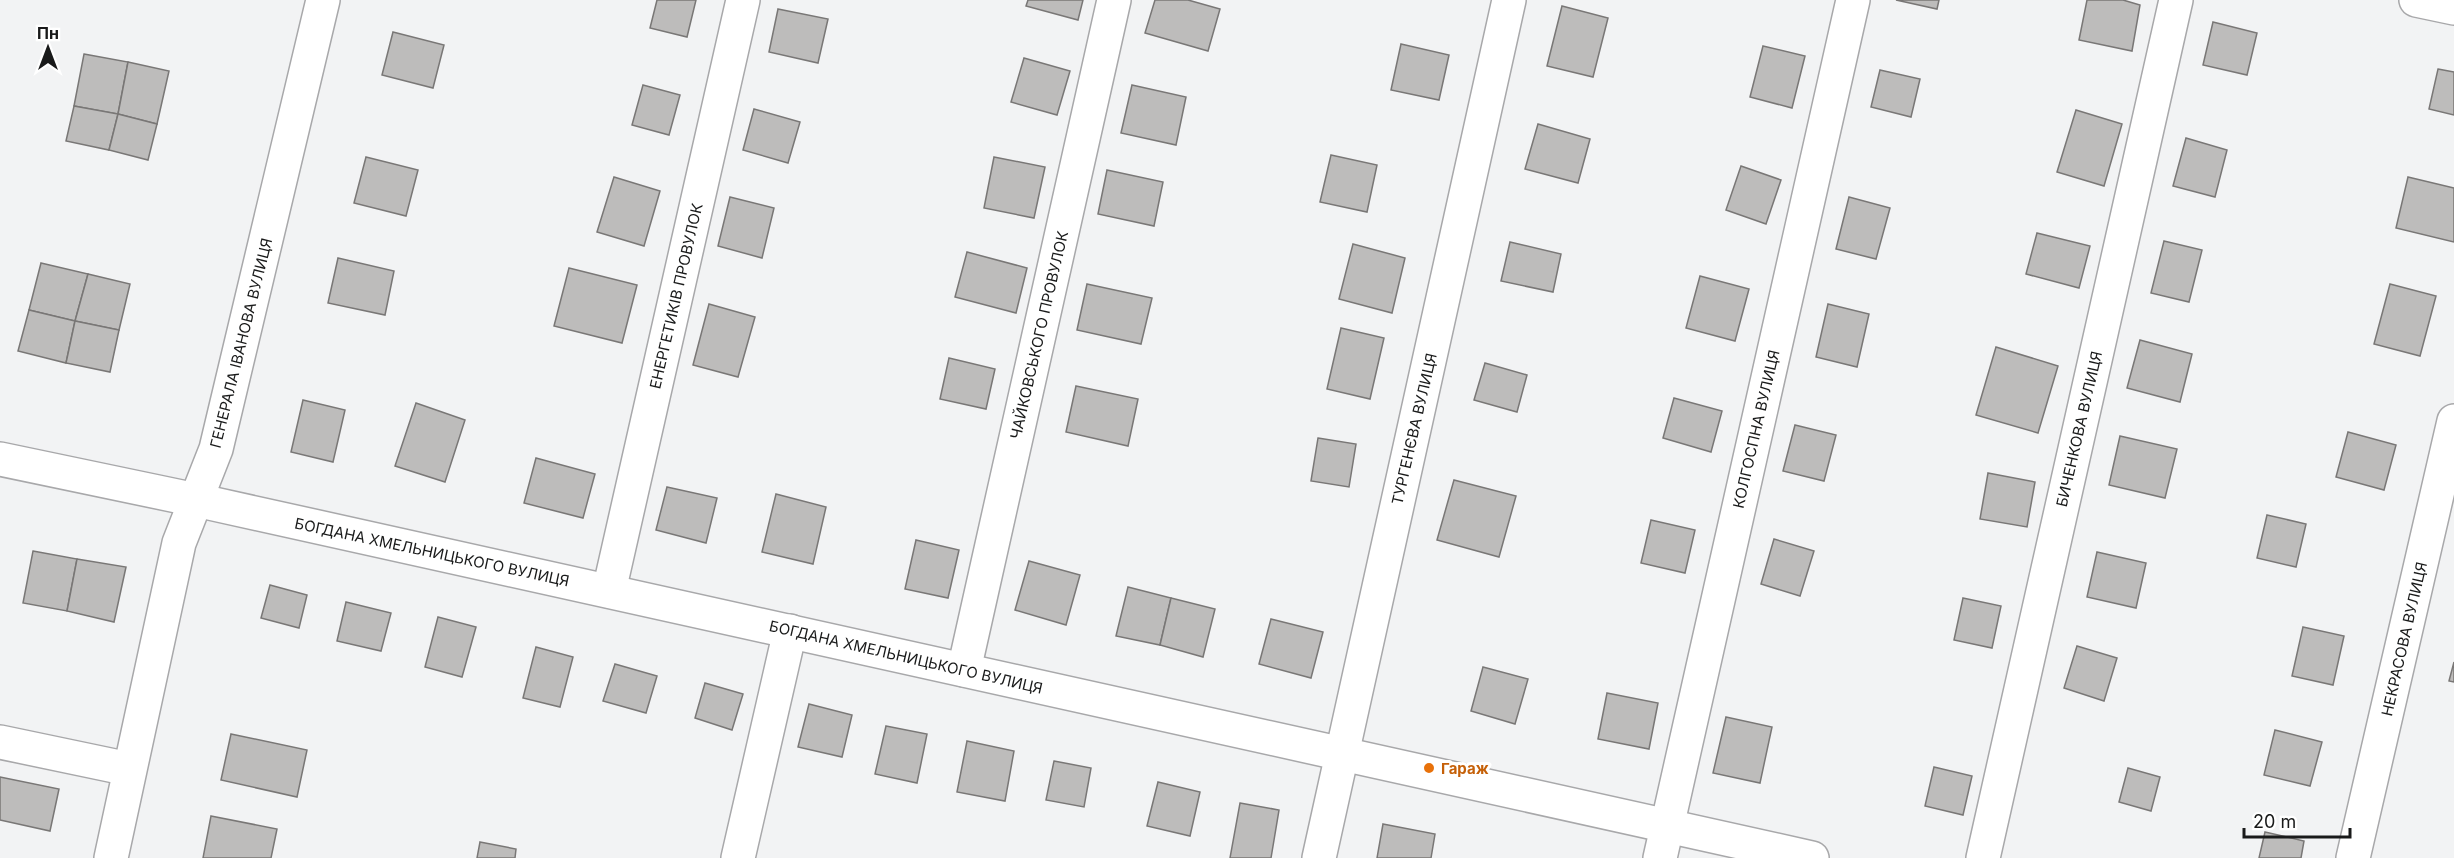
<svg xmlns="http://www.w3.org/2000/svg" width="2454" height="858" viewBox="0 0 2454 858" font-family="Inter,sans-serif">
	<rect width="100%" height="100%" fill="#f2f3f4"/>
	<!-- building -->
	<g fill="#bdbcbb" stroke="#797776" stroke-width="1.5">
		<path d="M657 0H696L687 37 650 28Z"/>
		<path d="M1028 0H1083L1078 20 1026 6Z"/>
		<path d="M1155 0H1188L1220 9 1208 51 1145 33Z"/>
		<path d="M1896 0H1939L1937 9Z"/>
		<path d="M2087 0H2123L2140 5 2132 51 2079 40Z"/>
		<path d="M1562 6 1608 18 1593 77 1547 66Z"/>
		<path d="M778 9 828 19 818 63 769 52Z"/>
		<path d="M2213 22 2257 33 2247 75 2203 65Z"/>
		<path d="M393 32 444 45 433 88 382 75Z"/>
		<path d="M1401 44 1449 55 1439 100 1391 90Z"/>
		<path d="M1763 46 1805 56 1792 108 1750 97Z"/>
		<path d="M84 54 128 62 118 114 74 106Z"/>
		<path d="M1024 58 1070 71 1057 115 1011 102Z"/>
		<path d="M128 62 169 71 157 124 118 114Z"/>
		<path d="M2438 69 2454 72V115L2429 109Z"/>
		<path d="M1880 70 1920 79 1911 117 1871 107Z"/>
		<path d="M643 85 680 95 669 135 632 125Z"/>
		<path d="M1132 85 1186 97 1176 145 1121 133Z"/>
		<path d="M74 106 118 114 109 150 66 141Z"/>
		<path d="M754 109 800 122 788 163 743 150Z"/>
		<path d="M2076 110 2122 124 2104 186 2057 172Z"/>
		<path d="M118 114 157 124 148 160 109 150Z"/>
		<path d="M1538 124 1590 139 1578 183 1525 169Z"/>
		<path d="M2186 138 2227 150 2215 197 2173 186Z"/>
		<path d="M1331 155 1377 165 1367 212 1320 202Z"/>
		<path d="M366 157 418 170 406 216 354 203Z"/>
		<path d="M994 157 1045 167 1034 218 984 208Z"/>
		<path d="M1741 166 1781 180 1766 224 1726 210Z"/>
		<path d="M1107 170 1163 182 1154 226 1098 214Z"/>
		<path d="M614 177 660 191 644 246 597 232Z"/>
		<path d="M2408 177 2454 188V242L2396 228Z"/>
		<path d="M730 197 774 208 762 258 718 246Z"/>
		<path d="M1849 197 1890 208 1876 259 1836 249Z"/>
		<path d="M2037 233 2090 246 2079 288 2026 274Z"/>
		<path d="M2164 241 2202 250 2189 302 2151 293Z"/>
		<path d="M1510 242 1561 254 1553 292 1501 281Z"/>
		<path d="M1353 244 1405 258 1392 313 1339 299Z"/>
		<path d="M967 252 1027 268 1016 313 955 297Z"/>
		<path d="M338 258 394 271 385 315 328 303Z"/>
		<path d="M41 263 88 274 75 321 29 310Z"/>
		<path d="M569 268 637 285 622 343 554 326Z"/>
		<path d="M88 274 130 284 119 330 75 321Z"/>
		<path d="M1700 276 1749 289 1735 341 1686 328Z"/>
		<path d="M1087 284 1152 298 1141 344 1077 330Z"/>
		<path d="M2390 284 2436 296 2420 356 2374 344Z"/>
		<path d="M709 304 755 317 738 377 693 365Z"/>
		<path d="M1828 304 1869 314 1857 367 1816 357Z"/>
		<path d="M29 310 75 321 66 363 18 351Z"/>
		<path d="M75 321 119 330 110 372 66 363Z"/>
		<path d="M1341 328 1384 338 1370 399 1327 389Z"/>
		<path d="M2140 340 2192 354 2180 402 2127 388Z"/>
		<path d="M1996 347 2058 366 2038 433 1976 415Z"/>
		<path d="M949 358 995 369 986 409 940 399Z"/>
		<path d="M1485 363 1527 375 1517 412 1474 400Z"/>
		<path d="M1076 386 1138 399 1128 446 1066 432Z"/>
		<path d="M1674 398 1722 411 1711 452 1663 438Z"/>
		<path d="M303 400 345 410 333 462 291 452Z"/>
		<path d="M416 403 465 420 445 482 395 466Z"/>
		<path d="M1795 425 1836 435 1824 481 1783 471Z"/>
		<path d="M2348 432 2396 445 2384 490 2336 477Z"/>
		<path d="M2120 436 2177 449 2165 498 2109 485Z"/>
		<path d="M1318 438 1356 444 1349 487 1311 481Z"/>
		<path d="M536 458 595 474 583 518 524 503Z"/>
		<path d="M1988 473 2035 482 2027 527 1980 519Z"/>
		<path d="M1454 480 1516 496 1499 557 1437 540Z"/>
		<path d="M667 487 717 498 706 543 656 530Z"/>
		<path d="M776 494 826 507 813 564 762 552Z"/>
		<path d="M2267 515 2306 524 2296 567 2257 558Z"/>
		<path d="M1651 520 1695 530 1685 573 1641 563Z"/>
		<path d="M1774 539 1814 551 1800 596 1761 584Z"/>
		<path d="M916 540 959 550 948 598 905 589Z"/>
		<path d="M33 551 77 559 67 611 23 603Z"/>
		<path d="M2097 552 2146 563 2136 608 2087 597Z"/>
		<path d="M77 559 126 567 114 622 67 611Z"/>
		<path d="M1029 561 1080 575 1066 625 1015 610Z"/>
		<path d="M270 585 307 595 299 628 261 618Z"/>
		<path d="M1128 587 1171 598 1160 645 1116 636Z"/>
		<path d="M1171 598 1215 609 1203 657 1160 645Z"/>
		<path d="M1963 598 2001 606 1992 648 1954 640Z"/>
		<path d="M346 602 391 613 381 651 337 641Z"/>
		<path d="M438 617 476 627 462 677 425 667Z"/>
		<path d="M1271 619 1323 632 1311 678 1259 664Z"/>
		<path d="M2303 627 2344 636 2333 685 2292 676Z"/>
		<path d="M2077 646 2117 658 2104 701 2064 688Z"/>
		<path d="M536 647 573 657 560 707 523 698Z"/>
		<path d="M2454 662V682L2449 681Z"/>
		<path d="M615 664 657 676 646 713 603 701Z"/>
		<path d="M1483 667 1528 679 1515 724 1471 711Z"/>
		<path d="M705 683 743 694 732 730 695 718Z"/>
		<path d="M1607 693 1658 703 1649 749 1598 739Z"/>
		<path d="M809 704 852 715 842 757 798 747Z"/>
		<path d="M1726 717 1772 727 1760 783 1713 773Z"/>
		<path d="M886 726 927 734 917 783 875 774Z"/>
		<path d="M2275 730 2322 742 2310 786 2264 775Z"/>
		<path d="M231 734 307 750 297 797 221 780Z"/>
		<path d="M967 741 1014 751 1005 801 957 792Z"/>
		<path d="M1054 761 1091 768 1084 807 1046 800Z"/>
		<path d="M1934 767 1972 776 1963 815 1925 806Z"/>
		<path d="M2128 768 2160 777 2151 811 2119 802Z"/>
		<path d="M0 777 59 789 50 831 0 820Z"/>
		<path d="M1158 782 1200 792 1190 836 1147 826Z"/>
		<path d="M1240 803 1279 810 1271 858H1230Z"/>
		<path d="M211 816 277 829 271 858H203Z"/>
		<path d="M1383 824 1435 834 1431 858H1377Z"/>
		<path d="M2265 832 2304 841 2301 858H2259Z"/>
		<path d="M480 842 516 849 515 858H477Z"/>
	</g>
	<g fill="none" stroke-linecap="round" stroke-linejoin="round">
		<defs>
			<g id="minor">
				<path d="M2416 0 2454 8"/>
				<path d="M0 459 196 500 1812 858"/>
				<path d="M609 591 743 0"/>
				<path d="M964 670 1114 0"/>
				<path d="M0 742 129 769"/>
				<path d="M111 858 179 543 216 449 323 0"/>
				<path d="M738 858 790 631"/>
				<path d="M1319 858 1509 0"/>
				<path d="M1660 858 1853 0"/>
				<path d="M1983 858 2176 0"/>
				<path d="M2353 858 2454 421"/>
			</g>
		</defs>
		<!-- minor casing -->
		<use href="#minor" stroke="#a8a8aa" stroke-width="36"/>
		<!-- minor -->
		<use href="#minor" stroke="#fff" stroke-width="33"/>
	</g>
	<!-- markers -->
	<circle fill="#e8710a" stroke="#fff" stroke-width="2" cx="1429" cy="768" r="6"/>
	<g text-anchor="middle" dominant-baseline="central" stroke-width="6" stroke-linejoin="round" paint-order="stroke">
		<!-- street labels -->
		<g font-size="15" fill="#191a1a" stroke="#fff">
			<text transform="translate(676 296) rotate(-77)">ЕНЕРГЕТИКІВ ПРОВУЛОК</text>
			<text transform="translate(1039 335) rotate(-77)">ЧАЙКОВСЬКОГО ПРОВУЛОК</text>
			<text transform="translate(241 343) rotate(-76)">ГЕНЕРАЛА ІВАНОВА ВУЛИЦЯ</text>
			<text transform="translate(1414 429) rotate(-77)">ТУРГЕНЄВА ВУЛИЦЯ</text>
			<text transform="translate(1756 429) rotate(-77)">КОЛГОСПНА ВУЛИЦЯ</text>
			<text transform="translate(2079 429) rotate(-77)">БИЧЕНКОВА ВУЛИЦЯ</text>
			<text transform="translate(432 552) rotate(12)">БОГДАНА ХМЕЛЬНИЦЬКОГО ВУЛИЦЯ</text>
			<text transform="translate(2404 639) rotate(-77)">НЕКРАСОВА ВУЛИЦЯ</text>
			<text transform="translate(906 657) rotate(13)">БОГДАНА ХМЕЛЬНИЦЬКОГО ВУЛИЦЯ</text>
		</g>
		<!-- food labels -->
		<g font-size="15" font-weight="bold" fill="#c56008" stroke="#fff" text-anchor="start">
			<text x="1441" y="768">Гараж</text>
		</g>
	</g>
	<!-- north arrow -->
	<g transform="translate(48 48)" stroke="#ffffff" stroke-width="4.5" paint-order="stroke">
	<path d="M0-4.5L10 22L0 15L-10 22Z" fill="#191a1a"/>
	<text y="-9" font-size="16" font-weight="bold" text-anchor="middle" fill="#191a1a">Пн</text>
	</g>
	<!-- scale -->
	<path d="M2244 828v9h106v-9" fill="none" stroke="#191a1a" stroke-width="3"/>
	<text x="2253" y="828" font-size="18" fill="#191a1a" stroke="#ffffff" stroke-width="4.5" paint-order="stroke">20 m</text>
</svg>
